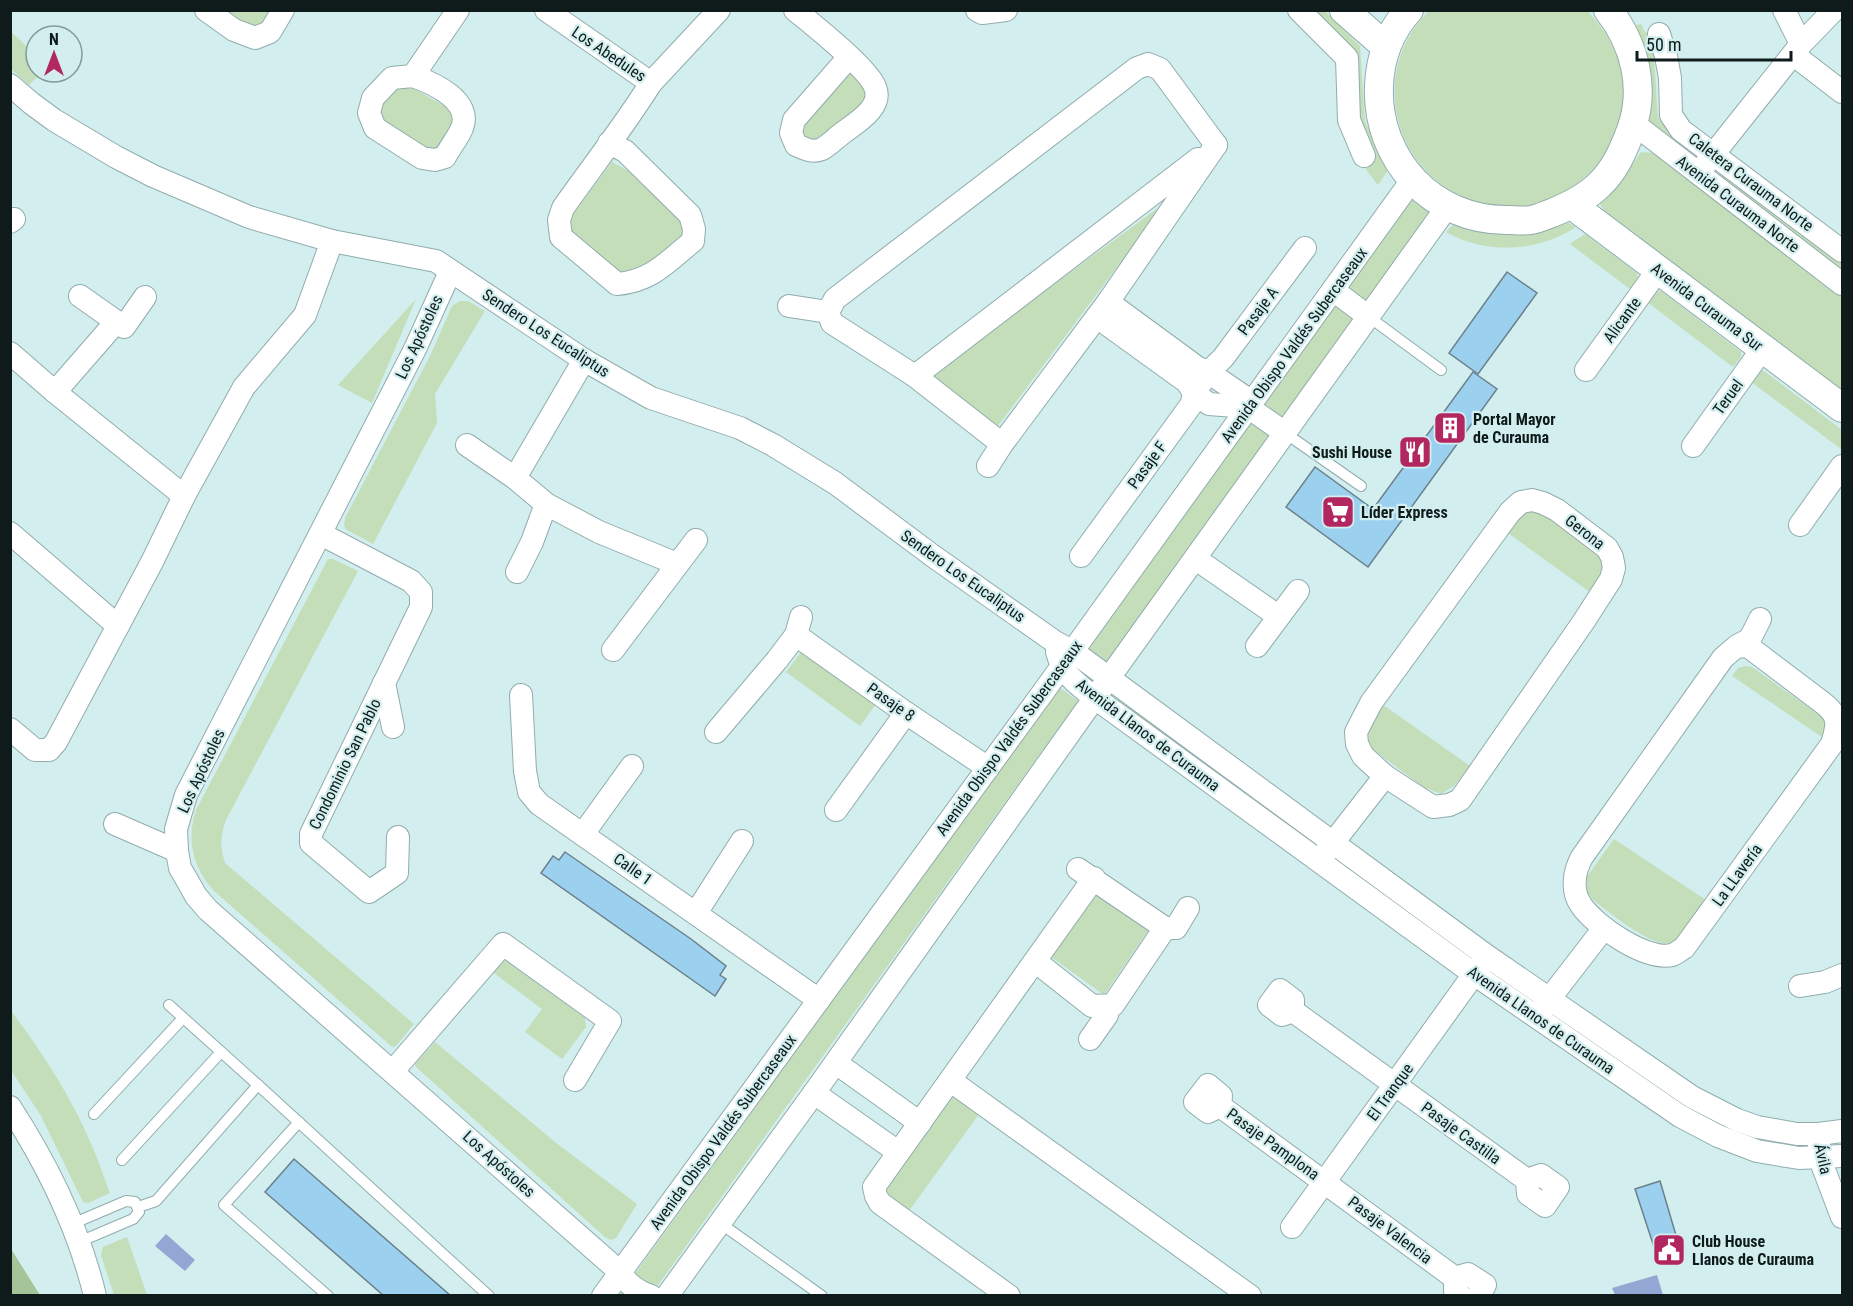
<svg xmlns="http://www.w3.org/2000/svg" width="1853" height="1306" viewBox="0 0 1853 1306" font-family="'Roboto Condensed',sans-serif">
	<rect width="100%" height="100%" fill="#d2eeef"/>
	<!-- green -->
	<g fill="#c4deb9">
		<path d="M221 11H274L262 26 250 30Z"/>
		<path d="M1313 11H1325L1360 46 1365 121 1389 169 1378 185 1367 171 1362 160 1376 153 1367 135 1360 131 1352 56Z"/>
		<path d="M1429 11H1588C1601 26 1612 41 1619 61 1636 110 1608 169 1563 193 1497 231 1411 188 1397 115 1389 77 1401 38 1429 11Z"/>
		<path d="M1641 24 1645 32 1648 33C1657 61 1655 88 1658 116L1660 120 1685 139 1680 148 1646 120 1633 26Z"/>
		<path d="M10 31 36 55V72H42L29 85 11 69Z"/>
		<path d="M844 74 860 76 870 87 867 106 821 139 809 141 800 138 798 129Z"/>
		<path d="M408 85 453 111 456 126 440 148H426L381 122 380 107 392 89Z"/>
		<path d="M1641 152 1654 153 1842 294V392L1610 220 1600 204 1622 179Z"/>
		<path d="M612 162 627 170 682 221V236L639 273 618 271 568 236 567 222Z"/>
		<path d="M1720 171 1842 257V270L1718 178Z"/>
		<path d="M1412 197 1432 211 1365 304 1344 290Z"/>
		<path d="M1166 202 997 427 932 374Z"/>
		<path d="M1564 220 1576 227C1538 252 1486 255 1446 232L1454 224Z"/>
		<path d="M1585 234 1637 273 1638 279 1630 289 1570 244Z"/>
		<path d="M1655 291H1661L1741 352V357L1733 367 1647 302Z"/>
		<path d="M416 299 372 403 338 385Z"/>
		<path d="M460 301H468L485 311 435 394 437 423 373 544 347 530 344 526 345 518 431 354 452 306Z"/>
		<path d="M1335 303 1355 318 1282 419 1263 405Z"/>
		<path d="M1759 370 1764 371 1842 430V447L1841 449 1750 381Z"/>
		<path d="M1252 420 1271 433 1105 665 1087 651Z"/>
		<path d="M1530 505 1604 556 1605 570 1590 592 1505 531Z"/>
		<path d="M328 559H333L358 571 226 820C220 836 220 847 225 863L414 1024 395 1047 391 1046 214 891C193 868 186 840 196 810Z"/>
		<path d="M805 647 879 700 860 726 786 672Z"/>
		<path d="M1746 666 1752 667 1825 719V739L1732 676 1738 668Z"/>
		<path d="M1059 687 1078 701 651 1295 619 1296Z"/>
		<path d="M1130 704 1315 839 1311 846 1126 710Z"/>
		<path d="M1382 704 1470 766 1454 786 1441 794 1423 787 1370 747C1364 731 1374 718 1382 704Z"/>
		<path d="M1614 839 1706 900C1697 913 1688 933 1674 941 1657 953 1608 911 1593 900L1587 892 1586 878Z"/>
		<path d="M1099 892 1148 931 1104 995 1050 956Z"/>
		<path d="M499 960 506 961 585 1018 586 1027 562 1059 525 1032 542 1009 490 970Z"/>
		<path d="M11 1011C42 1052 72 1098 92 1146 99 1161 104 1178 110 1193L88 1203 83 1202 41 1116 11 1070Z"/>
		<path d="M435 1042 555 1142 637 1204 616 1238 611 1240 606 1238 416 1067 415 1064Z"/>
		<path d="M954 1092 982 1110 906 1215 884 1199 882 1185Z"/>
		<path d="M127 1237 147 1295H114L101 1255 103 1247Z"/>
	</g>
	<!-- forest -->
	<path fill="#a5c497" d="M10 1249H11L40 1295H11Z"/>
	<!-- water -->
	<g fill="#92a7d4">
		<path d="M166 1234 195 1260 185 1271 155 1246Z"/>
		<path d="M1657 1275 1663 1295H1615L1612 1288Z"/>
	</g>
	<!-- building -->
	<g fill="#9bd1ef" stroke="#6c808c" stroke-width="1.5">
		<path d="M1507 272 1537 293 1478 374 1449 353Z"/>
		<path d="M1473 372 1497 389 1368 567 1286 507 1315 467 1373 509Z"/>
		<path d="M565 852 691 939 726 966 720 975 726 979 715 996 541 873 553 856 559 860Z"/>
		<path d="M294 1159 451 1296H384L265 1192Z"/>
		<path d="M1660 1181 1678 1242 1655 1250 1635 1189Z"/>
	</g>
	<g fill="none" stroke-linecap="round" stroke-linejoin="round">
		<defs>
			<g id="service">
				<path d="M1369 317 1441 370"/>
				<path d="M1285 433 1361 486"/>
				<path d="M169 1005 258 1085"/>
				<path d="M94 1114 183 1018"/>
				<path d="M299 1122 224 1205 328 1296"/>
				<path d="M122 1160 221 1052"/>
				<path d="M138 1207 156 1201 258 1085 489 1296"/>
				<path d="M720 1223 822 1296"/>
				<path d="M72 1224 126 1201 135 1202 139 1212 133 1219 79 1242"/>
			</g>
			<g id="minor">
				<path d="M206 10 234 30 255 38 270 32 283 10"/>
				<path d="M546 10 651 83"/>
				<path d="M795 10C813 25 868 68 875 87 884 108 854 124 840 135 835 139 828 146 822 149 812 153 805 149 796 145L791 133 794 120 849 57"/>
				<path d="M977 10 982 13 1006 10"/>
				<path d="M1299 10 1347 58 1349 120 1364 156"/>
				<path d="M1784 10 1801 44"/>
				<path d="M1659 34 1666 56 1670 78 1671 115 1681 130 1842 251"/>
				<path d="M1794 55 1842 92"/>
				<path d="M413 76C433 83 473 101 462 128 458 138 450 147 445 157L435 160 422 158 375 128 369 113 373 98 392 78 413 76 458 10"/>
				<path d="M10 85 31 103 54 120 116 157 153 176 249 217 332 241 436 261 584 360 651 398 740 428 773 445 835 483 933 556 1055 642 1075 653 1487 956 1692 1097 1737 1120 1757 1127 1797 1134H1818L1842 1131"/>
				<path d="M1633 123 1842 284"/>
				<path d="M609 143 625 151 690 215 694 229 693 241C667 262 652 281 617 284L561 237 559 220 563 208C592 167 624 126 651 83L719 10"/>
				<path d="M1704 166 1801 44 1834 10"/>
				<path d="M10 222 14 219"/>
				<path d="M450 272 415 349 186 795 176 829 177 851 180 868 187 880 196 896 208 910 620 1272C627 1284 638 1292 651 1296"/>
				<path d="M1333 290 1369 317"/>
				<path d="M80 296 124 327 145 297"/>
				<path d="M1108 302 1198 368 1208 372 1252 402"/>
				<path d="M789 306 828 312 832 323 915 376 1002 444"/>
				<path d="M828 312 835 299 1137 68 1148 64 1160 69 1216 145"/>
				<path d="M1097 317 1187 382 1194 393 1209 404 1248 407 1285 433"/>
				<path d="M10 353 55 392 184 496"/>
				<path d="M1586 370 1658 270"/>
				<path d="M915 376 1198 159"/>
				<path d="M55 392 116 322"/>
				<path d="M467 445 515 478 546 504 599 532 677 564"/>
				<path d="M1693 446 1763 348"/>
				<path d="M988 466 1002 444 1108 302 1216 145"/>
				<path d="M515 478 584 360"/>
				<path d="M1532 500 1543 503 1557 510 1607 548 1612 557 1614 568 1611 579 1584 621 1460 800 1449 805 1433 807 1385 776 1363 756 1357 744 1356 732 1371 703 1510 512 1521 502Z"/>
				<path d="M1800 525 1842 466"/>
				<path d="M10 533 118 626"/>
				<path d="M321 534 411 581 421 592V607L311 834V843L369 892 397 873 398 837"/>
				<path d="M1081 556 1191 405C1196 385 1209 371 1223 358L1305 248"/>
				<path d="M1196 559 1278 616"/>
				<path d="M517 572 532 542 546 504"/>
				<path d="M796 635 906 713 988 768"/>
				<path d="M1257 646 1298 591"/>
				<path d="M1737 646 1749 647 1823 703C1840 716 1838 724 1832 744L1684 948C1680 950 1676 954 1672 955 1646 961 1595 926 1581 905 1571 891 1574 871 1582 857L1723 658 1737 646 1750 639 1760 619"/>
				<path d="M613 650 696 540"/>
				<path d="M1057 652C1063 675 1077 684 1095 698L1474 974 1680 1116 1718 1136 1757 1151 1799 1158 1842 1156"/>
				<path d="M384 683 393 727"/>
				<path d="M521 695 525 771 529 792 539 804 819 1000"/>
				<path d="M10 729 35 750H49L56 742 152 562 184 496 244 387 305 315 332 241"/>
				<path d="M716 732 777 660 796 635 801 617"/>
				<path d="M836 810 906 713"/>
				<path d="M115 824 177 851"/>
				<path d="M583 834 632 766"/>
				<path d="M1325 853 1385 776"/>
				<path d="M1078 869 1165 928H1176L1188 908"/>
				<path d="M696 913 742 841"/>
				<path d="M1035 961 1092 1006 1113 1005 1165 928"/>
				<path d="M1800 986 1825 982 1842 975"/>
				<path d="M1280 990 1293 1000V1011L1282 1015 1269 1005Z"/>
				<path d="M1293 1011 1527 1180"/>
				<path d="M1540 1011 1604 928"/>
				<path d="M1090 1039 1107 1015 1105 1006"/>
				<path d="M836 1063 920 1123"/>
				<path d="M393 1071 503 944 610 1021 575 1080"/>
				<path d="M951 1081 1250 1296"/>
				<path d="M1208 1085 1221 1096 1220 1106 1208 1112 1195 1102Z"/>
				<path d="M814 1093 898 1152"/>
				<path d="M1220 1106 1455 1278"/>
				<path d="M10 1107C47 1164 79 1229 95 1296"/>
				<path d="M1819 1145 1820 1159 1842 1217"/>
				<path d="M1541 1175 1558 1187 1545 1206 1528 1194 1527 1180Z"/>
				<path d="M1292 1227 1482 963"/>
				<path d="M603 1296 1044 691 1412 180"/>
				<path d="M667 1296 814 1093 1081 717 1447 207"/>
				<path d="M1009 1296 880 1203 876 1196 874 1187 1094 878"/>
				<path d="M1461 1296 1455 1291V1278L1468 1274 1485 1285 1478 1296"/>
			</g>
			<g id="tertiary">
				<path d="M1344 10 1386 47"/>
				<path d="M1409 10C1390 31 1380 58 1379 86 1376 160 1433 221 1508 220 1515 220 1524 221 1531 220 1538 219 1546 215 1552 213 1569 206 1586 198 1599 185 1615 170 1623 151 1631 130 1646 89 1635 44 1608 10"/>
				<path d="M1572 205 1842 408"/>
			</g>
		</defs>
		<!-- service casing -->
		<use href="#service" stroke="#91acad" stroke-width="12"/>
		<!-- minor casing -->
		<use href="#minor" stroke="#91acad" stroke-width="24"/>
		<!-- tertiary casing -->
		<use href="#tertiary" stroke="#91acad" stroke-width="30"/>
		<!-- service -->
		<use href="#service" stroke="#fff" stroke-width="10"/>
		<!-- minor -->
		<use href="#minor" stroke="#fff" stroke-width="22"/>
		<!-- tertiary -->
		<use href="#tertiary" stroke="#fff" stroke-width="28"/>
	</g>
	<!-- icons -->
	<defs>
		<symbol id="building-square" viewBox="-11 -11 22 22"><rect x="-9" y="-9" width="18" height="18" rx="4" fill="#b32761" stroke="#d2eeef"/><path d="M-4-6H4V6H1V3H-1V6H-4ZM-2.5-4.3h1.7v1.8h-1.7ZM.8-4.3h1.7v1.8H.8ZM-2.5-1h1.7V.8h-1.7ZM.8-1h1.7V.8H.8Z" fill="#fff"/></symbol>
		<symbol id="restaurant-square" viewBox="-11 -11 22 22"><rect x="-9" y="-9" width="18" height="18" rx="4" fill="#b32761" stroke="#d2eeef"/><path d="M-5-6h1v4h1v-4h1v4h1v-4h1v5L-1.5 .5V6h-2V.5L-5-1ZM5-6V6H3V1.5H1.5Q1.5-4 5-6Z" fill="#fff"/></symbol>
		<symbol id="supermarket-square" viewBox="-11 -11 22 22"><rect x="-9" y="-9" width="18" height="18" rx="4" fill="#b32761" stroke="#d2eeef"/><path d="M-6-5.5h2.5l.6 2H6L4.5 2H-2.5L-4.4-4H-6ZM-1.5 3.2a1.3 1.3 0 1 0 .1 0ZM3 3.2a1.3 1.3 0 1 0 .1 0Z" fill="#fff"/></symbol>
		<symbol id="civic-square" viewBox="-11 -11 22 22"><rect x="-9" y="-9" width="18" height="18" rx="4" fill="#b32761" stroke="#d2eeef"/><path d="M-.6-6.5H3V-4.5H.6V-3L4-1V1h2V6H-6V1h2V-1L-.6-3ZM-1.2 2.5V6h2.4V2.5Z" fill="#fff"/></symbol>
	</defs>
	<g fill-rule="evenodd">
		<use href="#building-square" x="1431" y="409" width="38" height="38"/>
		<use href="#restaurant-square" x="1396" y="433" width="38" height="38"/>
		<use href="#supermarket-square" x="1319" y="493" width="38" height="38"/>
		<use href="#civic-square" x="1650" y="1231" width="38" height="38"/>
	</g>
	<g text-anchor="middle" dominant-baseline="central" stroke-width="4.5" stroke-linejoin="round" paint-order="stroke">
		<!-- street labels -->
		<g font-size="16" fill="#0f1a1a" stroke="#d2eeef">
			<text transform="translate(609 54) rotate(34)">Los Abedules</text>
			<text transform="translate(1751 182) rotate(37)">Caletera Curauma Norte</text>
			<text transform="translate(1738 204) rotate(37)">Avenida Curauma Norte</text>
			<text transform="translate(1707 307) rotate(37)">Avenida Curauma Sur</text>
			<text transform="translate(1258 311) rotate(-53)">Pasaje A</text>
			<text transform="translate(1622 320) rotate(-54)">Alicante</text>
			<text transform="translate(546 333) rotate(33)">Sendero Los Eucaliptus</text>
			<text transform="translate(419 337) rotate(-65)">Los Apóstoles</text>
			<text transform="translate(1294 345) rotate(-54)">Avenida Obispo Valdés Subercaseaux</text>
			<text transform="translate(1728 397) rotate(-54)">Teruel</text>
			<text transform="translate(1147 465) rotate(-54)">Pasaje F</text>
			<text transform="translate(1585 532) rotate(38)">Gerona</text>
			<text transform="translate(963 576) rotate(35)">Sendero Los Eucaliptus</text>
			<text transform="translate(891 702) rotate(35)">Pasaje 8</text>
			<text transform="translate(1148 735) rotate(37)">Avenida Llanos de Curauma</text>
			<text transform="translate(1009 738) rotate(-54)">Avenida Obispo Valdés Subercaseaux</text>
			<text transform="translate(345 764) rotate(-64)">Condominio San Pablo</text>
			<text transform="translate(201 771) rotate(-65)">Los Apóstoles</text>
			<text transform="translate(633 869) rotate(35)">Calle 1</text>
			<text transform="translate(1737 875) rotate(-54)">La LLavería</text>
			<text transform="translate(1541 1020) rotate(35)">Avenida Llanos de Curauma</text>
			<text transform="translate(1390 1092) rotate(-54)">El Tranque</text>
			<text transform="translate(723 1132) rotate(-54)">Avenida Obispo Valdés Subercaseaux</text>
			<text transform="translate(1461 1133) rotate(36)">Pasaje Castilla</text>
			<text transform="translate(1273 1144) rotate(36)">Pasaje Pamplona</text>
			<text transform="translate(1823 1159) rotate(77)">Ávila</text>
			<text transform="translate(499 1164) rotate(42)">Los Apóstoles</text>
			<text transform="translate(1390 1230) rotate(37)">Pasaje Valencia</text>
		</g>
		<!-- poi labels -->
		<g font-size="16" font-weight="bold" fill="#0f1a1a" stroke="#d2eeef" text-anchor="start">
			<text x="1473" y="419">Portal Mayor<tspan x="1473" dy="18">de Curauma</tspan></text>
			<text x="1392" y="452" text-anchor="end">Sushi House</text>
			<text x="1361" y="512">Líder Express</text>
			<text x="1692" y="1241">Club House<tspan x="1692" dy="18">Llanos de Curauma</tspan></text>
		</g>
	</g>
	<!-- border -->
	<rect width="1853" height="1306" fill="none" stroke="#0f1a1a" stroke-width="24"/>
	<!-- north arrow -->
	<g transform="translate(54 54)"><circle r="28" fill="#d2eeef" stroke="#84999a" stroke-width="1.5"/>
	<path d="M0-4.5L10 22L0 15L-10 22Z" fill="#b32761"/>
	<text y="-9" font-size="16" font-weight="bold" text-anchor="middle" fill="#0f1a1a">N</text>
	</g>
	<!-- scale -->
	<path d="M1637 51v9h154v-9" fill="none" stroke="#0f1a1a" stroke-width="3"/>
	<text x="1646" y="51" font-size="18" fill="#0f1a1a" stroke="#d2eeef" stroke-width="4.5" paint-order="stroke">50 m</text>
</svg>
